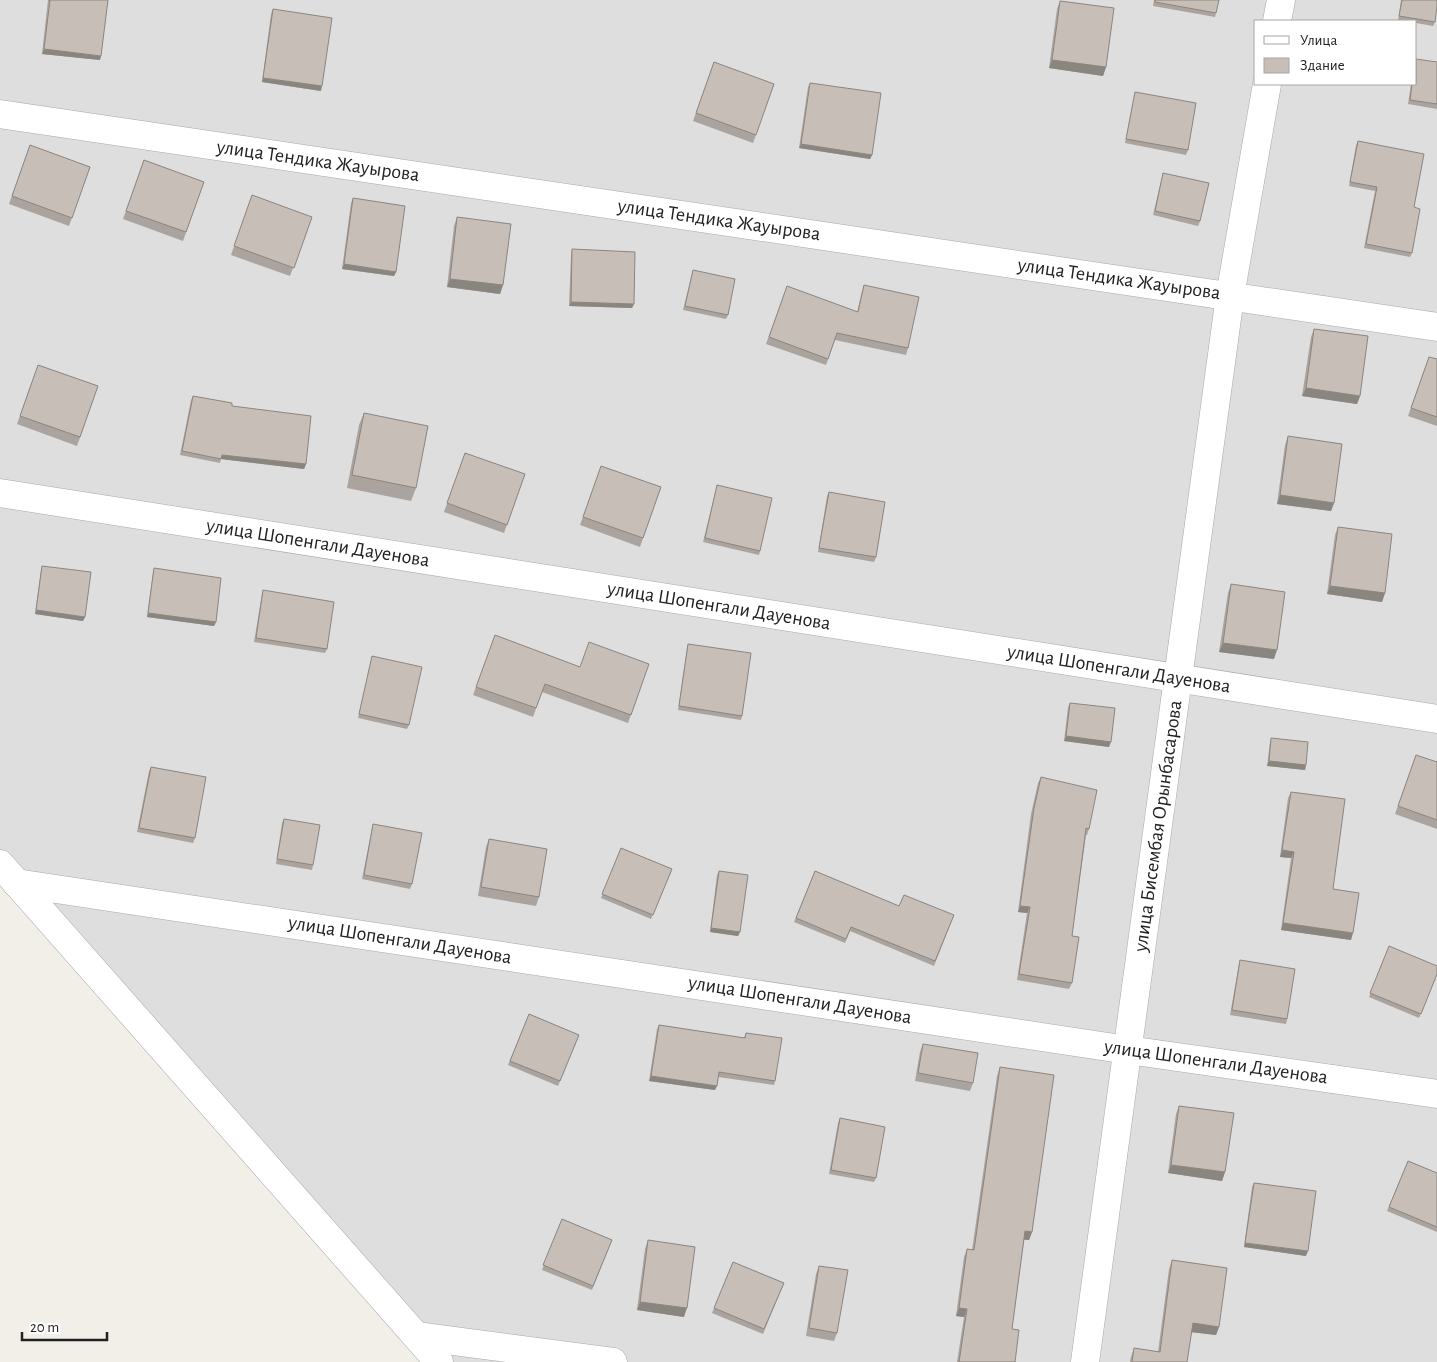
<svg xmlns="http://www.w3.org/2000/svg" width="1437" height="1362" viewBox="0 0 1437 1362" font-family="'Alegreya Sans',sans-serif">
	<rect width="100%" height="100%" fill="#f2eee8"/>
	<!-- residential -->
	<path fill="#dfdede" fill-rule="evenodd" d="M0 0H1437V1362H446L0 861ZM1256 21H1416V84H1256Z"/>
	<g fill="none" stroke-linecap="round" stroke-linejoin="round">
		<defs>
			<g id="street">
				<path d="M1277 21 1281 0"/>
				<path d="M0 114 1437 327"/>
				<path d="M0 493 1437 719"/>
				<path d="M0 864 439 1362"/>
				<path d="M16 883 1128 1050 1437 1094"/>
				<path d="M416 1336 613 1362"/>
				<path d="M1085 1362 1230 296 1267 84"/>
			</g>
		</defs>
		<!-- street casing -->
		<use href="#street" stroke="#a8a8a8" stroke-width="29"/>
		<!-- street -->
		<use href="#street" stroke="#fff" stroke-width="28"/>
	</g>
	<!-- wall -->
	<g fill="#aba39d">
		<path d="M48 0H108L100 60 42 54Z"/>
		<path d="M1154 0H1219L1215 17 1153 6Z"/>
		<path d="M1401 0H1437L1435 22 1433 26 1416 23V21H1398Z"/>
		<path d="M1060 1 1106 67 1103 76 1049 68 1057 9Z"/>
		<path d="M273 9 321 91 262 82 271 14Z"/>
		<path d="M714 62 774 84 753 143 693 121Z"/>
		<path d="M1437 62V109L1408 104 1411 84H1416Z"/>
		<path d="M810 83 872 155 870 159 799 148 808 87Z"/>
		<path d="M1135 92 1188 150 1186 155 1125 143 1134 96Z"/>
		<path d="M1358 141 1412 253 1410 257 1364 248 1375 191 1349 186 1356 145Z"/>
		<path d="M30 145 90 167 69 226 9 204Z"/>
		<path d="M144 160 204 182 183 241 123 219Z"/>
		<path d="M1163 173 1200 221 1198 226 1153 215Z"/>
		<path d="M252 195 312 217 290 276 231 255Z"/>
		<path d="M353 198 396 272 394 276 342 269 351 203Z"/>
		<path d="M457 217 503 285 500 294 447 287 454 226Z"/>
		<path d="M572 249 634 304 632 308 569 306 571 254Z"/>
		<path d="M693 270 728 315 726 319 683 310Z"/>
		<path d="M864 285 908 348 906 355 835 340 826 365 766 344 787 286 857 312 862 291Z"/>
		<path d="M1314 329 1360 396 1357 404 1302 396 1311 337Z"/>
		<path d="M1429 357 1437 359V426L1408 416Z"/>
		<path d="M38 365 98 386 77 446 17 424Z"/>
		<path d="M193 396 232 406 306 464 304 469 221 459 220 463 180 455 191 400Z"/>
		<path d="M364 413 416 488 411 501 347 488 359 425Z"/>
		<path d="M1288 436 1334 503 1331 511 1277 504 1285 445Z"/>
		<path d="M465 453 525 474 504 533 444 512Z"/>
		<path d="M601 466 661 487 640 547 580 525Z"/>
		<path d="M717 485 760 551 759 555 703 542Z"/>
		<path d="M829 492 876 557 874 562 818 552 827 496Z"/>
		<path d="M1338 527 1385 593 1382 602 1327 594 1335 535Z"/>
		<path d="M42 566 85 617 83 621 35 614 41 570Z"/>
		<path d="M154 568 216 622 214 626 147 617 153 572Z"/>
		<path d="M1231 584 1274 659 1219 652 1228 593Z"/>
		<path d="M263 590 327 649 325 653 254 642 262 594Z"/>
		<path d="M495 635 580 667 649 664 628 723 542 692 533 717 473 695Z"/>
		<path d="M688 644 742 716 741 720 678 710 687 648Z"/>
		<path d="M372 656 409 725 407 729 358 718Z"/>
		<path d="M1070 703 1109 747 1064 741 1068 707Z"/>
		<path d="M1271 738 1306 765 1305 770 1267 766 1270 742Z"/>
		<path d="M1416 755 1437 762V829L1395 814Z"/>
		<path d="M151 767 195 838 193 843 137 832 149 771Z"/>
		<path d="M1041 777 1089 829 1087 835H1086L1072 936V983L1069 989 1017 980 1027 913 1018 912 1031 814 1038 783Z"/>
		<path d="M1291 792 1333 889 1351 940 1281 930 1291 858 1280 857 1288 798Z"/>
		<path d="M284 819 313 865 312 870 276 864 282 823Z"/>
		<path d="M373 824 412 884 410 889 362 879 372 828Z"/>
		<path d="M489 839 539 897 536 906 478 896 486 847Z"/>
		<path d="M621 848 672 869 651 919 601 898Z"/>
		<path d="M719 871 740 932 738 936 710 932 717 875Z"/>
		<path d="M815 871 899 906 954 915 934 966 850 931 845 943 794 922Z"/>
		<path d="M1389 946 1437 975 1419 1018 1369 997Z"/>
		<path d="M1240 960 1287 1019 1286 1024 1230 1015 1239 964Z"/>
		<path d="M529 1014 579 1035 558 1086 508 1065Z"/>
		<path d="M659 1025 744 1038 746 1033 775 1081 774 1085 718 1077 715 1090 649 1081 657 1029Z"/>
		<path d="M923 1044 973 1083 970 1091 915 1081 920 1052Z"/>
		<path d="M1000 1067 1032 1232 1029 1240H1024L1012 1329 1015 1362H957L964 1317 956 1316 964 1257 967 1249 972 1250 997 1076Z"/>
		<path d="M1179 1106 1225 1172 1222 1181 1168 1173 1176 1114Z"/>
		<path d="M840 1118 876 1178 874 1182 829 1174 838 1123Z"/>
		<path d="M1408 1161 1437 1173V1232L1387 1211Z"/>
		<path d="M1254 1183 1306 1256 1244 1247 1252 1187Z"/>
		<path d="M562 1219 612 1240 592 1290 542 1270Z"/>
		<path d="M648 1240 684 1317 637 1310 645 1249Z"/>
		<path d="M1172 1260 1219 1327 1216 1335 1191 1332 1187 1362H1130L1131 1357 1134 1348 1158 1352 1169 1269Z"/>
		<path d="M733 1262 784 1283 763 1334 712 1313Z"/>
		<path d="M819 1266 837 1333 834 1341 806 1336 816 1274Z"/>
	</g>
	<!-- shaded-wall -->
	<g fill="#8b8580">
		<path d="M44 49 101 56 100 60 42 54Z"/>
		<path d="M1052 60 1106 67 1103 76 1049 68Z"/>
		<path d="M263 78 322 86 321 91 262 82Z"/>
		<path d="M801 144 872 155 870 159 799 148Z"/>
		<path d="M344 264 396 272 394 276 342 269Z"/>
		<path d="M450 279 503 285 500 294 447 287Z"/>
		<path d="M571 302 634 304 632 308 569 306Z"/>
		<path d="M1306 388 1360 396 1357 404 1302 396Z"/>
		<path d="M222 455 306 464 304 469 221 459Z"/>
		<path d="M1280 495 1334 503 1331 511 1277 504Z"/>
		<path d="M1330 586 1385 593 1382 602 1327 594Z"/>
		<path d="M36 610 85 617 83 621 35 614Z"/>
		<path d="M148 613 216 622 214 626 147 617Z"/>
		<path d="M1223 643 1277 650 1274 659 1219 652Z"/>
		<path d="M1066 736 1111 742 1109 747 1064 741Z"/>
		<path d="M1269 761 1306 765 1305 770 1267 766Z"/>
		<path d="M1282 850 1294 852 1291 858 1280 857Z"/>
		<path d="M1020 906 1030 907 1027 913 1018 912Z"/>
		<path d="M1283 923 1353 933 1351 940 1281 930Z"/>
		<path d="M711 928 740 932 738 936 710 932Z"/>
		<path d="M651 1076 717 1086 715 1090 649 1081Z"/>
		<path d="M1171 1165 1225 1172 1222 1181 1168 1173Z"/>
		<path d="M1025 1231 1032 1232 1029 1240 1022 1239Z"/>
		<path d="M1245 1243 1308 1251 1306 1256 1244 1247Z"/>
		<path d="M640 1302 687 1308 684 1317 637 1310Z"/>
		<path d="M959 1308 967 1309 964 1317 956 1316Z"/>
		<path d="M1193 1323 1219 1327 1216 1335 1190 1332Z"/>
	</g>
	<!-- building -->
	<g fill="#c7beb7" stroke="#8b8580">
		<path d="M50 0H108L101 56 44 49Z"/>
		<path d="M1155 0H1219L1216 13 1155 2Z"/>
		<path d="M1402 0H1437V6L1435 22 1399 16Z"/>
		<path d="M1060 1 1114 8 1106 67 1052 60Z"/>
		<path d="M273 9 332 18 322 86 263 78Z"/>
		<path d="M1416 59 1437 62V104L1410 100 1412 84H1416Z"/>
		<path d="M714 62 774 84 756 135 696 113Z"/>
		<path d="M810 83 881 93 872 155 801 144Z"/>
		<path d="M1135 92 1196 103 1188 150 1126 139Z"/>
		<path d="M1358 141 1424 154 1414 207 1420 209 1412 253 1366 244 1377 187 1350 182Z"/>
		<path d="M30 145 90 167 72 218 12 196Z"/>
		<path d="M144 160 204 182 186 232 126 211Z"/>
		<path d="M1163 173 1209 183 1200 221 1155 211Z"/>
		<path d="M252 195 312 217 294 268 234 246Z"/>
		<path d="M353 198 405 206 396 272 344 264Z"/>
		<path d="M457 217 511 224 503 285 450 279Z"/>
		<path d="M572 249 635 252 634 304 571 302Z"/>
		<path d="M693 270 735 279 728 315 685 306Z"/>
		<path d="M864 285 919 297 908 348 837 333 828 359 769 337 787 286 858 312Z"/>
		<path d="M1314 329 1368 336 1360 396 1306 388Z"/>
		<path d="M1429 357 1437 359V417L1411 408Z"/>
		<path d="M38 365 98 386 80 437 20 416Z"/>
		<path d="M193 396 232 403V406L311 416 306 464 222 455 221 459 182 451Z"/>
		<path d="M364 413 428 426 416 488 352 475Z"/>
		<path d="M1288 436 1342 444 1334 503 1280 495Z"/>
		<path d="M465 453 525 474 507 525 447 503Z"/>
		<path d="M601 466 661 487 643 538 583 517Z"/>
		<path d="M717 485 772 498 760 551 705 538Z"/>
		<path d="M829 492 885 502 876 557 819 548Z"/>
		<path d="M1338 527 1392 534 1385 593 1330 586Z"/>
		<path d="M42 566 91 572 85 617 36 610Z"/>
		<path d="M154 568 221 578 216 622 148 613Z"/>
		<path d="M1231 584 1285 592 1277 650 1223 643Z"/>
		<path d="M263 590 334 602 327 649 256 638Z"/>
		<path d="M495 635 580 667 589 642 649 664 631 715 545 684 536 708 476 687Z"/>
		<path d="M688 644 751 653 742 716 679 706Z"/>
		<path d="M372 656 422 667 409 725 359 714Z"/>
		<path d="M1070 703 1115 708 1111 742 1066 736Z"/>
		<path d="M1271 738 1308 742 1306 765 1269 761Z"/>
		<path d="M1416 755 1437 762V820L1398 806Z"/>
		<path d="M151 767 206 777 195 838 139 828Z"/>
		<path d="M1041 777 1097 790 1089 829 1086 828 1072 936 1079 937 1072 983 1019 974 1030 907 1020 906 1034 808Z"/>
		<path d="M1291 792 1345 799 1333 889 1359 893 1353 933 1283 923 1294 852 1282 850Z"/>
		<path d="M284 819 320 825 313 865 277 859Z"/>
		<path d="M373 824 422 833 412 884 364 875Z"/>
		<path d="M489 839 547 849 539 897 481 887Z"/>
		<path d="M621 848 672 869 653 915 602 894Z"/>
		<path d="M719 871 748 875 740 932 711 928Z"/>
		<path d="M815 871 899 906 904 895 954 915 935 961 851 927 846 939 796 918Z"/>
		<path d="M1389 946 1437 966V974L1421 1014 1370 993Z"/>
		<path d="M1240 960 1295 969 1287 1019 1232 1010Z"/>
		<path d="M529 1014 579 1035 560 1081 510 1061Z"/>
		<path d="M659 1025 745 1038 746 1033 782 1038 775 1081 719 1072 717 1086 651 1076Z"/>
		<path d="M923 1044 978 1053 973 1083 918 1073Z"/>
		<path d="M1000 1067 1054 1075 1032 1232 1025 1231 1012 1329 1019 1330 1015 1362H959L967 1309 959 1308 967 1249 974 1250Z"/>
		<path d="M1179 1106 1234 1113 1225 1172 1171 1165Z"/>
		<path d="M840 1118 885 1127 876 1178 831 1170Z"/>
		<path d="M1408 1161 1437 1173V1227L1389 1207Z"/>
		<path d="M1254 1183 1316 1191 1308 1251 1245 1243Z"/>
		<path d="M562 1219 612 1240 593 1286 543 1265Z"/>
		<path d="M648 1240 695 1247 687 1308 640 1302Z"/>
		<path d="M1172 1260 1227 1268 1219 1327 1193 1323 1187 1362H1132L1134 1348 1160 1352Z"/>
		<path d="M733 1262 784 1283 764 1329 714 1308Z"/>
		<path d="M819 1266 848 1270 837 1333 809 1328Z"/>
	</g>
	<g text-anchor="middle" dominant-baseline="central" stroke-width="5" stroke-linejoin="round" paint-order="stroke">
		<!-- street labels -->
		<g font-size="20" fill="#212121" stroke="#fff">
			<text transform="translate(318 161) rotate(8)">улица Тендика Жауырова</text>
			<text transform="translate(719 220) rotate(8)">улица Тендика Жауырова</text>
			<text transform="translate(1119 279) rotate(8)">улица Тендика Жауырова</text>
			<text transform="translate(318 543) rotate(9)">улица Шопенгали Дауенова</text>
			<text transform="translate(719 606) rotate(9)">улица Шопенгали Дауенова</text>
			<text transform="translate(1119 669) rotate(9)">улица Шопенгали Дауенова</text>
			<text transform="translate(1158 826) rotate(-82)">улица Бисембая Орынбасарова</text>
			<text transform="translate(400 940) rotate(9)">улица Шопенгали Дауенова</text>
			<text transform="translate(800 1000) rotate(9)">улица Шопенгали Дауенова</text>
			<text transform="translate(1216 1062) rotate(8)">улица Шопенгали Дауенова</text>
		</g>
	</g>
	<!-- legend -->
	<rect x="1254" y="20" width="162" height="65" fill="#ffffff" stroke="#a6a6a6"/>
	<rect x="1264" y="36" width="25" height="8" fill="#ffffff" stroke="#a6a6a6"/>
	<text x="1300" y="45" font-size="15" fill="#212121">Улица</text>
	<rect x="1264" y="58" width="25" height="15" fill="#c7beb7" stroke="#a6a6a6"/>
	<text x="1300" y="70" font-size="15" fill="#212121">Здание</text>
	<!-- scale -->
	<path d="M22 1332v8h85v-8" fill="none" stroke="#212121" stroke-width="2.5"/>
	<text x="30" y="1332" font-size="15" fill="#212121" stroke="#ffffff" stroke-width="4" paint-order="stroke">20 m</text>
</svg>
